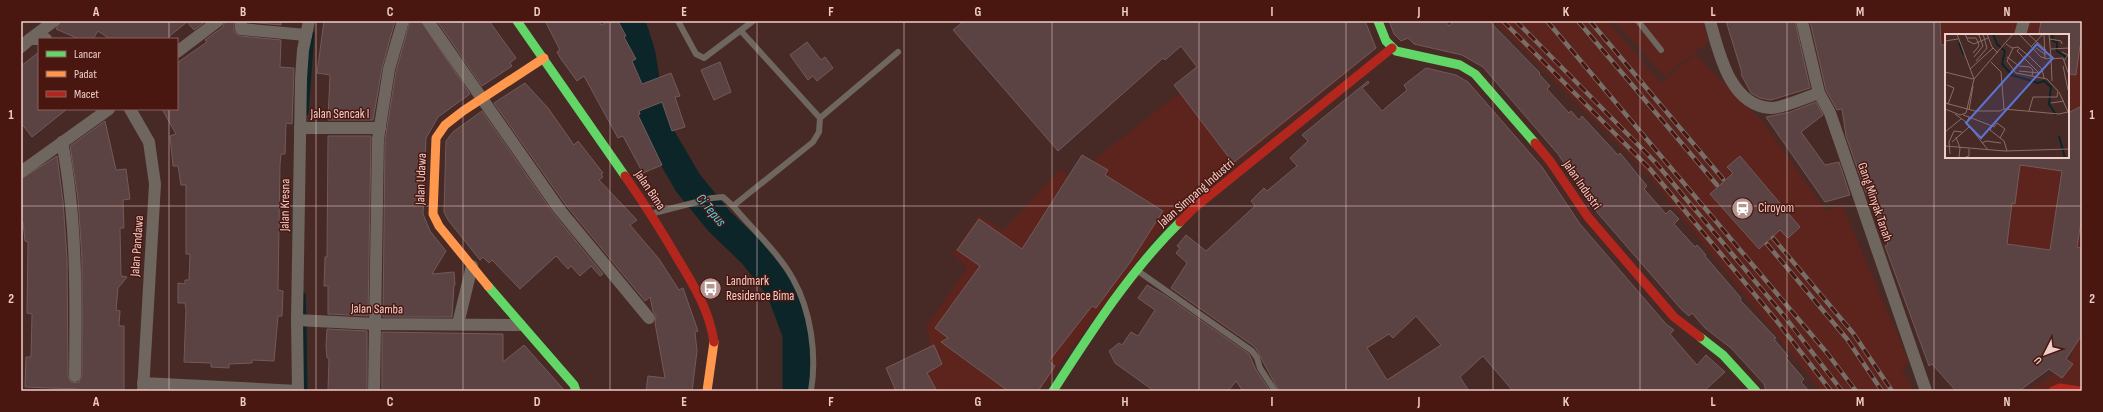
<svg xmlns="http://www.w3.org/2000/svg" width="2103" height="412" viewBox="0 0 2103 412" font-family="'Sofia Sans Condensed',sans-serif">
	<rect width="100%" height="100%" fill="#472a26"/>
	<!-- built -->
	<g fill="#5c241d">
		<path d="M1272 21H1365L1375 50 1167 221 1040 391H893L890 369 931 344 926 327 967 268 953 254 979 215 1003 231 1059 170 1076 178 1087 165Z"/>
		<path d="M1494 21H1608L1661 83 1695 54 1763 122 1826 211 1842 205 1909 362 1902 369 1914 391H1821L1648 175Z"/>
		<path d="M1615 21H1702L1709 42 1664 76Z"/>
		<path d="M1939 21H2082V135L2068 133V35H1946V58H1943Z"/>
		<path d="M2082 138V246H2062L2056 272 1984 258 1994 157H2068Z"/>
		<path d="M2082 325V391H2025L2046 380 2068 363 2080 335Z"/>
	</g>
	<g fill="none" stroke-linecap="round" stroke-linejoin="round">
		<!-- stream -->
		<g stroke="#0b2529" stroke-width="5">
			<path d="M306 113 312 34"/>
			<path d="M303 295 304 319"/>
			<path d="M304 322 305 391"/>
		</g>
		<!-- river -->
		<path stroke="#0b2529" stroke-width="29" d="M626 21 633 29 641 54 648 98 660 135 688 183 719 221 753 254 780 288 797 334V391"/>
	</g>
	<!-- building -->
	<g fill="#5c4343" stroke="#725a5a" fill-rule="evenodd">
		<path d="M61 21H206L194 30 187 22 166 39H110L98 31 93 39H79L56 29Z"/>
		<path d="M225 21H234V32L240 36 281 40 280 67 294 68 292 124 286 123 285 154H281L280 164 278 290 283 291 282 316H278L274 361 252 360V363L229 364V368L211 367V363L184 362 186 310 185 303H178V283L185 284V280H189L190 254H186V185H181L178 166H173L170 136 176 134 162 109H177V63L207 42 205 40 223 27Z"/>
		<path d="M248 21H281V25L248 22Z"/>
		<path d="M324 21H395L382 68 373 120H328L330 75 317 73Z"/>
		<path d="M410 21H421L470 94 438 117 426 138 423 214 430 231 446 251 432 274 454 272 455 285H454L452 317H383L385 140 396 71Z"/>
		<path d="M437 21H489L516 58 510 63 512 66 482 86Z"/>
		<path d="M545 21H599L601 25 610 21H618L626 36 624 37 636 59 632 61 642 84 671 73 680 96 675 97 685 127 672 131 662 102 639 111 640 114 638 115 662 165 643 173 623 136 618 138 584 76 577 81 561 59 557 52 560 50Z"/>
		<path d="M964 21H1365L1376 48 1233 163 1174 85 1197 67 1181 46 1165 60 1163 58 1058 151 953 30Z"/>
		<path d="M1389 21H1445L1449 26 1454 21H1489L1540 73 1539 74 1550 86 1547 89 1569 113 1571 111 1579 120 1582 116 1618 155 1620 153 1647 186 1644 189 1666 214 1670 210 1679 219 1674 224 1695 247 1697 245 1706 255 1705 256 1741 298 1740 300 1776 338 1774 339 1788 356 1786 358 1804 379 1801 382 1809 391H1766L1764 384 1731 348 1705 328 1692 313 1689 316 1681 309 1596 211 1558 154 1483 67 1462 55 1414 44 1408 38 1401 41 1394 34Z"/>
		<path d="M1726 21H1795L1810 88 1771 100 1760 98 1751 93 1741 74 1742 73Z"/>
		<path d="M1810 21H1940L1941 45H1946V157H2068V113L2082 106V216L2077 247 2082 248V335L2066 359 2073 364 2062 378 2049 369 2019 391H1956L1932 364 1929 366 1885 246 1888 245 1870 196 1868 197 1865 190 1846 136 1842 109 1837 110 1826 90ZM2020 165 2062 171 2050 250 2007 244 2012 203 2015 204Z"/>
		<path d="M2041 21H2082V46H2080L2076 75 2068 74V35H2047L2039 33Z"/>
		<path d="M807 42 821 60 825 57 833 68 817 81 813 76 808 80 790 55Z"/>
		<path d="M39 52V109H67L32 137 21 123V66Z"/>
		<path d="M720 62 731 92 714 100 701 70Z"/>
		<path d="M1426 68 1456 75 1468 82 1542 167 1580 224 1666 324 1674 330 1670 334 1697 365 1706 355 1725 372 1704 391H1513L1483 356 1460 377 1469 391H1279L1255 347 1171 288 1187 263 1176 253 1180 248 1177 246 1186 235 1206 251 1255 206 1251 201 1264 188 1267 191 1297 166 1290 158 1308 141 1302 135 1368 81 1369 83 1362 88 1382 111 1407 90 1404 85ZM1416 316 1441 345 1387 380 1367 348 1389 334 1393 338Z"/>
		<path d="M525 83 548 108 574 145 578 141 603 173 601 174 603 177 599 180 637 220 630 225 659 259 679 290 683 288 698 331 695 332 697 351 692 391H646L648 376 665 378 655 323 656 316 653 311 650 297 645 301 565 204 494 103Z"/>
		<path d="M1816 102 1823 115 1801 132 1825 165 1839 162 1850 195 1825 202 1766 117 1790 112Z"/>
		<path d="M482 111 553 213 603 274 600 276 591 266 580 276 571 266 568 269 556 256 520 289 492 260 489 263 483 257 480 260 448 220 444 212 446 141 453 132Z"/>
		<path d="M105 121 116 170 126 169 130 199 123 200 124 228H120L121 276 127 277 118 288 116 310 120 311 119 326H124V391H78V389L25 387 26 357H31L32 314 27 313 28 242 25 241 23 222 21 224V179L57 156 63 201 67 259 68 376 71 382 78 383 82 376V258L78 199 70 146Z"/>
		<path d="M328 136H371L368 316 328 314V286H324L325 257H327Z"/>
		<path d="M1082 155 1108 170 1105 175 1163 211 1131 261 1096 308 1092 306 1049 361 1055 366 1038 391H1008L941 342 948 338 935 328 980 266 957 250 979 219 1022 249Z"/>
		<path d="M1740 156 1800 227 1788 238 1780 230 1759 249 1710 194 1733 173 1727 167Z"/>
		<path d="M1147 285 1166 296 1249 354 1256 370 1270 391H1243L1236 381 1228 391H1154L1115 363 1109 351 1119 343 1122 345 1131 332 1138 336 1155 310 1138 298Z"/>
		<path d="M327 329 367 331V391L328 390 329 358H327L326 346Z"/>
		<path d="M382 332 503 334V362L524 345 565 391H382Z"/>
		<path d="M934 345 942 364 927 373 937 391H896L886 368Z"/>
	</g>
	<g fill="none" stroke-linecap="round" stroke-linejoin="round">
		<!-- lane -->
		<g stroke="#6e665f" stroke-width="6">
			<path d="M678 21 696 54 704 58 753 21"/>
			<path d="M1638 21 1661 50"/>
			<path d="M741 31 820 118"/>
			<path d="M733 206C753 230 778 252 793 279 811 311 817 355 811 391"/>
			<path d="M654 213 712 198 723 197 733 206 813 142 819 132 820 118 898 52"/>
			<path d="M1138 271 1252 351 1257 358 1260 368 1275 391"/>
		</g>
		<!-- street -->
		<g stroke="#6e665f" stroke-width="12">
			<path d="M241 21V29L306 35"/>
			<path d="M428 21 559 209 649 318"/>
			<path d="M1710 21C1719 53 1730 106 1771 108 1783 108 1807 97 1819 93"/>
			<path d="M1802 21 1819 93 1830 113 1926 391"/>
			<path d="M2020 35 2024 21"/>
			<path d="M30 39 54 21"/>
			<path d="M21 47 30 39H46"/>
			<path d="M177 52 218 21"/>
			<path d="M130 109 149 142 155 184 143 391"/>
			<path d="M300 128H380"/>
			<path d="M62 142C77 219 76 297 75 376"/>
			<path d="M21 172 109 109"/>
			<path d="M297 320 375 324 520 325"/>
			<path d="M458 324 472 266"/>
			<path d="M143 383 298 391"/>
			<path d="M298 391 297 320 301 78 303 50 309 21"/>
			<path d="M374 391 378 139 389 69 403 21"/>
		</g>
		<!-- fast -->
		<g stroke="#63d668" stroke-width="9">
			<path d="M517 21 625 176"/>
			<path d="M1378 21 1386 41 1396 51 1460 65 1475 74 1535 143"/>
			<path d="M488 286 574 385 576 391"/>
			<path d="M1700 337 1723 355 1756 391"/>
			<path d="M1053 391C1091 332 1130 271 1180 222"/>
		</g>
		<!-- slow -->
		<g stroke="#ff974d" stroke-width="9">
			<path d="M488 286 439 226 433 214 436 138 445 125 463 111 544 58"/>
			<path d="M707 391 714 342"/>
		</g>
		<!-- jam -->
		<g stroke="#b3261e" stroke-width="9">
			<path d="M1535 143 1550 161 1588 217 1674 317 1700 337"/>
			<path d="M625 176C643 202 660 228 676 256 693 284 709 309 714 342"/>
			<path d="M1180 222 1194 208 1392 48"/>
			<path d="M2053 391 2060 388 2080 391"/>
		</g>
		<defs>
			<g id="rail">
				<path d="M1503 21 1650 169 1776 320 1831 391"/>
				<path d="M1516 21 1656 163 1785 317 1842 391"/>
				<path d="M1547 21 1827 353 1856 391"/>
				<path d="M1578 21 1717 185"/>
				<path d="M1590 21 1723 179"/>
				<path d="M1773 238 1853 333 1892 391"/>
				<path d="M1767 244 1847 339 1882 391"/>
			</g>
		</defs>
		<!-- rail casing -->
		<use href="#rail" stroke="#786e68" stroke-width="4.5"/>
		<!-- rail -->
		<use href="#rail" stroke="#491610" stroke-width="3" stroke-dasharray="9" stroke-linecap="butt"/>
	</g>
	<!-- grid -->
	<path fill="none" stroke="#f0cec8" stroke-width="1" stroke-opacity="0.55" d="M169 21V39M316 21V391M463 21V391M610 21V391M757 21V391M904 21V391M1052 21V391M1199 21V391M1346 21V391M1493 21V391M1640 21V391M1787 21V391M1934 21V391M169 109V391M21 206H2082"/>
	<!-- icons -->
	<defs>
		<symbol id="station-disc" viewBox="-11 -11 22 22"><circle r="9.5" fill="#b5958f" stroke="#491610"/><path d="M-3-6H3Q5-6 5-4V2Q5 4 3 4L4.5 6H3L1.5 4h-3L-3 6H-4.5L-3 4Q-5 4-5 2V-4Q-5-6-3-6ZM-3.5-4v3h7v-3ZM-3.5 1v1.5H-2V1ZM2 1v1.5H3.5V1Z" fill="#fff"/></symbol>
		<symbol id="bus-disc" viewBox="-11 -11 22 22"><circle r="9.5" fill="#b5958f" stroke="#491610"/><path d="M-5-6H5V4H4V6H2V4H-2V6H-4V4H-5ZM-3.5-4V0h7V-4ZM-3.5 1.2v1.5H-2V1.2ZM2 1.2v1.5H3.5V1.2Z" fill="#fff"/></symbol>
	</defs>
	<g fill-rule="evenodd">
		<use href="#station-disc" x="1730" y="196" width="25" height="25"/>
		<use href="#bus-disc" x="698" y="276" width="25" height="25"/>
	</g>
	<g text-anchor="middle" dominant-baseline="central" stroke-width="3" stroke-linejoin="round" paint-order="stroke">
		<!-- street labels -->
		<g font-size="13" fill="#f0cec8" stroke="#491610">
			<text x="340" y="114">Jalan Sencak I</text>
			<text transform="translate(421 179) rotate(-88)">Jalan Udawa</text>
			<text transform="translate(1582 185) rotate(55)">Jalan Industri</text>
			<text transform="translate(650 190) rotate(56)">Jalan Bima</text>
			<text transform="translate(1196 193) rotate(-41)">Jalan Simpang Industri</text>
			<text transform="translate(1875 202) rotate(71)">Gang Minyak Tanah</text>
			<text transform="translate(285 205) rotate(-89)">Jalan Kresna</text>
			<text transform="translate(137 246) rotate(-86)">Jalan Pandawa</text>
			<text transform="translate(377 309) rotate(1)">Jalan Samba</text>
		</g>
		<!-- poi labels -->
		<g font-size="13" fill="#f0cec8" stroke="#491610" text-anchor="start">
			<text x="1758" y="208">Ciroyom</text>
			<text x="726" y="281">Landmark<tspan x="726" dy="15">Residence Bima</tspan></text>
		</g>
		<!-- water labels -->
		<g font-size="14" font-style="italic" fill="#47d7ec" stroke="#491610">
			<text transform="translate(711 210) rotate(50)">Ci Tepus</text>
		</g>
	</g>
	<!-- overview -->
	<g transform="translate(1945 34)">
		<rect width="124" height="124" fill="#472a26"/>
		<path fill="none" stroke="#0b2529" stroke-width="2" d="M48 0 52 10 60 17 57 30 67 41 93 49 99 47 106 53 104 70 111 81M107 0 108 7 112 8V17L124 25M14 9 19 21M114 102 120 124"/>
		<path fill="none" stroke="#8b6c67" stroke-width="1" d="M12 0 29 45M20 0 23 7 29 10M28 0 34 1 38 12 29 23M42 0 47 13 53 19M74 0 96 23 103 25 106 23 104 0M83 0 101 16M99 0 100 25M22 4H31L33 8 34 12 28 19M105 5 116 7 117 10M0 7 13 5M29 10 43 4M61 10 67 14 73 13 86 24 97 35 99 44M86 13 98 0M68 14 62 27 71 39 102 45 113 57 112 63H88L84 77M91 14 101 21M106 15 124 14M117 18 123 21 119 27M62 23 74 32 85 33 88 36 87 42M106 24 107 47M105 25 118 24 124 41M31 27 42 14 38 0M46 28 56 38 59 75M118 32 123 56M25 35 48 14M74 37 94 39 72 17 75 14M0 38 28 45M2 51 9 54 3 70M114 58 124 80M0 69 30 77H55L59 75 114 80 123 78M106 69 119 67M0 75 15 81 21 79 29 45 68 0M24 76 28 52M10 80 21 88 43 116M18 81 24 83 22 89M24 83 47 92 45 96 59 107 62 117M47 92 49 93 52 89 60 95 55 104M0 98 16 85M11 103 15 114 14 123M7 108 24 93M37 109 41 107 56 109M0 112 60 117 124 115M5 120 4 108 9 97 17 98M18 124 24 122V115"/>
		<path fill="#5c74d3" fill-opacity="0.15" stroke="#5c74d3" stroke-width="2" d="M92 10 108 24 36 104 21 89Z"/>
		<rect width="124" height="124" fill="none" stroke="#f0cec8" stroke-width="2"/>
	</g>
	<!-- border -->
	<rect width="2103" height="412" fill="none" stroke="#491610" stroke-width="44"/>
	<!-- legend -->
	<rect x="38" y="38" width="140" height="72" fill="#491610" stroke="#8c605a"/>
	<rect x="46" y="51" width="20" height="6" fill="#63d668" stroke="#8c605a"/>
	<text x="74" y="58" font-size="12" fill="#f0cec8">Lancar</text>
	<rect x="46" y="71" width="20" height="6" fill="#ff974d" stroke="#8c605a"/>
	<text x="74" y="78" font-size="12" fill="#f0cec8">Padat</text>
	<rect x="46" y="91" width="20" height="6" fill="#b3261e" stroke="#8c605a"/>
	<text x="74" y="98" font-size="12" fill="#f0cec8">Macet</text>
	<!-- north arrow -->
	<g transform="translate(2045 354) rotate(228)" stroke="#491610" stroke-width="3" paint-order="stroke">
	<path d="M0-3L7 15L0 10L-7 15Z" fill="#f0cec8"/>
	<text y="-6" font-size="11" font-weight="bold" text-anchor="middle" fill="#f0cec8">U</text>
	</g>
	<rect x="22" y="22" width="2059" height="368" fill="none" stroke="#f0cec8" stroke-width="1.5"/>
	<g font-size="13" text-anchor="middle" font-weight="bold" fill="#f0cec8">
		<text x="96" y="16">A</text>
		<text x="243" y="16">B</text>
		<text x="390" y="16">C</text>
		<text x="537" y="16">D</text>
		<text x="684" y="16">E</text>
		<text x="831" y="16">F</text>
		<text x="978" y="16">G</text>
		<text x="1125" y="16">H</text>
		<text x="1272" y="16">I</text>
		<text x="1419" y="16">J</text>
		<text x="1566" y="16">K</text>
		<text x="1713" y="16">L</text>
		<text x="1860" y="16">M</text>
		<text x="2007" y="16">N</text>
		<text x="11" y="119">1</text>
		<text x="2092" y="119">1</text>
		<text x="11" y="303">2</text>
		<text x="2092" y="303">2</text>
		<text x="96" y="406">A</text>
		<text x="243" y="406">B</text>
		<text x="390" y="406">C</text>
		<text x="537" y="406">D</text>
		<text x="684" y="406">E</text>
		<text x="831" y="406">F</text>
		<text x="978" y="406">G</text>
		<text x="1125" y="406">H</text>
		<text x="1272" y="406">I</text>
		<text x="1419" y="406">J</text>
		<text x="1566" y="406">K</text>
		<text x="1713" y="406">L</text>
		<text x="1860" y="406">M</text>
		<text x="2007" y="406">N</text>
	</g>
</svg>
